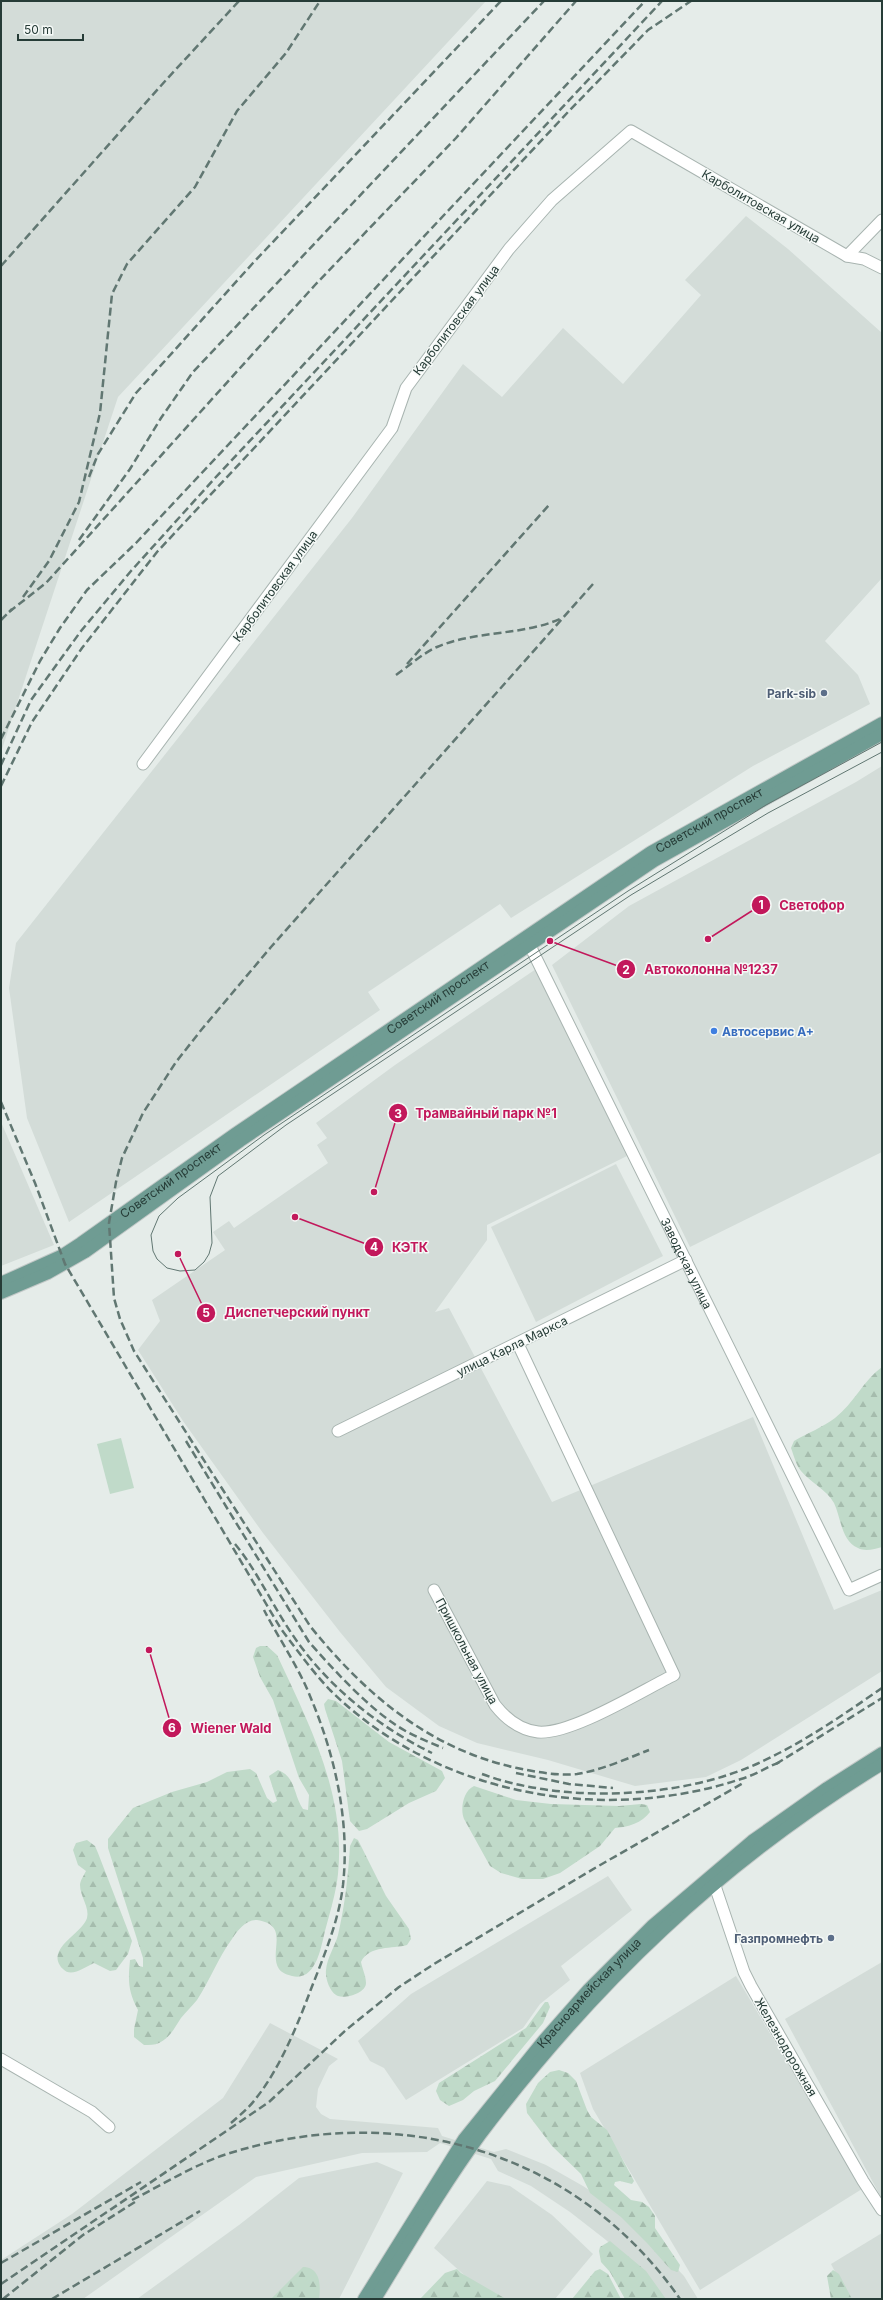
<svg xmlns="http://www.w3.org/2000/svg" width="883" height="2300" viewBox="0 0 883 2300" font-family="Inter,sans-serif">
	<defs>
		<pattern id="forest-firs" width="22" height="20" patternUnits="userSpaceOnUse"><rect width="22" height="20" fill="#c0dac9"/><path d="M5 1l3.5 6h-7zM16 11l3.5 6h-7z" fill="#a5bcad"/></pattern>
	</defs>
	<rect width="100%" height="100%" fill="#e5ece9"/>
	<!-- built -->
	<g fill="#d3dcd8">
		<path d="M1 1H486L118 397 1 752Z"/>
		<path d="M746 216 788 249 882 333V578L825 641 858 675 870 704 753 766 511 918 500 904 368 992 380 1010 69 1222 27 1118 9 988 16 943 352 518 463 364 502 397 563 328 623 384 701 295 685 280Z"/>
		<path d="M882 766V1152L690 1247 552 965 629 906 856 782Z"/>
		<path d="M536 969 627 1156 487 1225V1240L435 1312 449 1308 552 1502 753 1417 834 1610 882 1590V1671L741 1760 706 1777 635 1786 548 1760 477 1743 439 1726 386 1687 340 1632 263 1533 183 1421 138 1350 160 1321 152 1300 225 1250 213 1232 229 1221 234 1228 328 1163 317 1145 327 1138 316 1123 395 1065Z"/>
		<path d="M1 1122 54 1245 1 1266Z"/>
		<path d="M616 1164 663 1256 536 1322 491 1227Z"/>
		<path d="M608 1876 632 1910 561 1966 570 1980 540 2004 523 2028 406 2100 384 2068 370 2061 358 2041 411 1994Z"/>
		<path d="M882 1962V2199L785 2019Z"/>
		<path d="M736 1976 862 2189 700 2290 593 2109 580 2073Z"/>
		<path d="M270 2023 338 2059 329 2066 318 2089 316 2107 321 2114 330 2119 438 2128 442 2136 494 2152 506 2149 546 2165 583 2186 624 2213 684 2276 698 2299H661L641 2273 606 2240 570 2212 531 2186 498 2171 491 2159 440 2143 427 2152 362 2153 256 2177 83 2299H1V2260L72 2214 223 2098Z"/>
		<path d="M377 2162 403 2173 339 2299H137L239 2225 299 2178Z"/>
		<path d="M487 2181 510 2186 552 2215 593 2254 555 2299H491L434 2248Z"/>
		<path d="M882 2233V2299H849L831 2264Z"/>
	</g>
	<!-- green -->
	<path fill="#c0dac9" d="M121 1438 134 1488 110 1494 97 1444Z"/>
	<!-- forest -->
	<g fill="url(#forest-firs)">
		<path d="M882 1367V1547C875 1549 865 1552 858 1548 841 1541 841 1517 834 1503 826 1489 811 1483 801 1471 796 1465 794 1456 791 1448L794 1441C808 1433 823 1427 835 1418 854 1403 863 1381 882 1367Z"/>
		<path d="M260 1646H267L277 1655C310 1726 346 1794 338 1874 336 1893 330 1912 325 1931 321 1947 316 1982 292 1976 288 1975 282 1973 279 1969 268 1952 291 1925 257 1920 246 1919 237 1931 232 1939 218 1958 210 1980 197 2000 192 2006 186 2012 181 2018 175 2027 170 2038 159 2043 155 2045 149 2045 144 2045L134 2037V2029L138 2010C128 1991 128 1981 130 1960L135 1959 139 1966 143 1967V1958L108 1848V1839L133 1808 172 1792 207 1782 227 1772 250 1769 256 1773 267 1798 273 1803 277 1801 269 1776 278 1770C296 1777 293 1794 303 1809L308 1810 309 1795 299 1778 273 1700 260 1677 253 1657 256 1648Z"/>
		<path d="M328 1699 336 1701 389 1742 442 1771 445 1778 436 1791 409 1803 367 1829 359 1831 350 1821 342 1761 325 1709 324 1704Z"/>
		<path d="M474 1786 516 1800 551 1804 619 1806 641 1804 647 1805 650 1812C642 1823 628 1827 615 1828L600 1846 560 1873 543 1879H522L501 1873 490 1866 464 1819C460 1809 463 1791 474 1786Z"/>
		<path d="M354 1838 358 1840 386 1896 409 1929 411 1939 407 1945C393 1949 369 1945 361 1962 362 1968 366 1976 366 1983 366 1993 346 1999 338 1996 330 1993 325 1978 326 1970 327 1958 335 1946 338 1935 345 1905 348 1877 350 1846Z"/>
		<path d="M87 1840 95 1846 98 1853 132 1941 128 1954 116 1970 110 1971 94 1963C85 1967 71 1978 63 1969 44 1949 82 1934 87 1918 90 1908 80 1896 80 1885 80 1881 84 1875 86 1871L78 1865 73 1850 76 1843Z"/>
		<path d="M545 2002H548L550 2007 543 2023 495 2081 474 2091 463 2100 449 2106 440 2100 436 2091 439 2083 526 2028Z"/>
		<path d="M559 2070 568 2073 576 2081 587 2110 591 2117 607 2130 634 2181 632 2184 620 2181 615 2182 614 2185 631 2200 642 2202 649 2207 655 2216V2228L680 2265 678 2272 671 2270 647 2243 621 2217 590 2193 581 2174 552 2146 527 2113 526 2104 538 2083 550 2072Z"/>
		<path d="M610 2241 646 2271 666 2299H625L610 2272 601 2262 599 2251 600 2247Z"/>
		<path d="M303 2267C320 2267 321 2285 319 2299H271Z"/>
		<path d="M457 2269 461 2273 506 2299H420L445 2273Z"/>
		<path d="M600 2269 608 2274 621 2299H572L595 2271Z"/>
		<path d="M833 2270 839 2274 852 2299H831L827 2276Z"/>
	</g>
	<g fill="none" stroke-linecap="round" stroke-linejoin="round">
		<defs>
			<g id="minor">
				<path d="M847 256 882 220"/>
				<path d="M143 764 392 428 406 388 509 249 552 200 631 131 847 256 864 259 882 268"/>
				<path id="s1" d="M529 944 849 1590 882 1575"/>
				<path d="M338 1431 686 1260"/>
				<path d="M434 1590 495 1705C506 1719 520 1730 538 1732 571 1735 643 1690 674 1675L518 1344"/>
				<path d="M712 1877 744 1972 751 1986 863 2181 882 2210"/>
				<path d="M1 2059 92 2112 109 2127"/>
			</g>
			<g id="major">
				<path id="s2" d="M1 1283 61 1256 81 1243 235 1134 651 852 882 723"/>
				<path d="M1 1293 48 1273 85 1252 240 1141 654 861 882 734"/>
				<path id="s3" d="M364 2299 464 2139 544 2040 588 1990 653 1925 752 1841 827 1788 882 1753"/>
				<path d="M375 2299C409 2244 442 2187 480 2135 594 1984 720 1863 882 1764"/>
			</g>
		</defs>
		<!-- minor casing -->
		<use href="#minor" stroke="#a8b4b0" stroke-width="13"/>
		<!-- major casing -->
		<use href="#major" stroke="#c2c8c7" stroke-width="14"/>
		<!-- minor -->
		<use href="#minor" stroke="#fff" stroke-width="11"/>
		<!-- major -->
		<use href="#major" stroke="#6f9c93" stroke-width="12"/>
		<!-- tram -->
		<path stroke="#617772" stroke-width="1" d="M882 742 766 805 628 891 264 1135 178 1198 159 1216 151 1235 153 1251 157 1259 167 1268 180 1271 195 1270 204 1262 209 1254 212 1243 210 1197 218 1176 286 1125 631 895 768 813 882 752"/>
		<!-- rail -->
		<g stroke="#617772" stroke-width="2.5" stroke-dasharray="8 4" stroke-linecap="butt">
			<path d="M1 266 166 80 239 1"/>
			<path d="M89 477 98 454 136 393 253 263 501 1"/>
			<path d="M79 540 130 469 161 418 193 372 544 1"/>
			<path d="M593 584 271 947 202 1029 176 1062 143 1113 122 1158 116 1182 109 1223 114 1298 120 1319 134 1351 310 1626C365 1694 429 1749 517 1768 537 1772 557 1776 577 1774 602 1770 626 1759 649 1750"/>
			<path d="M23 597 49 561 79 502 100 413 112 294 127 264 195 187 237 111 286 53 320 1"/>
			<path d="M9 612 46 583 315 285 456 138 576 1"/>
			<path d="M1 620 12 609"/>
			<path d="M407 664 549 505"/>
			<path d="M396 675C409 666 423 653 437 647 476 630 524 636 562 618"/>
			<path d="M1 739 40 661 60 628 87 590 136 543 645 1"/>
			<path d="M1 765 31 700 81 631 131 571 215 478 662 1"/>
			<path d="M1 786 32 722 82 648 157 552 568 112 648 30 691 1"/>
			<path d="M1 1102 35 1183 65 1264 281 1629C297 1650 312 1671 330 1690 436 1795 602 1825 741 1779 755 1775 767 1767 780 1762"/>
			<path d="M186 1441 309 1642C332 1668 365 1704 393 1723 408 1734 426 1741 443 1748"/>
			<path d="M235 1544C258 1572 272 1605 292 1634 326 1685 377 1726 432 1753"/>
			<path d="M776 1764 882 1698"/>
			<path d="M516 1773 569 1784 613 1788"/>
			<path d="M482 1774C563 1804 682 1799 761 1762 804 1742 843 1715 882 1688"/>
			<path d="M231 2123C240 2115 250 2107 257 2097 280 2068 298 2024 311 1989 324 1956 339 1920 343 1885 350 1821 335 1755 310 1696 298 1666 279 1639 264 1610"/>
			<path d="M132 2200C162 2185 192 2166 224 2155 394 2099 576 2149 680 2299"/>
			<path d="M1 2263 141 2182"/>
			<path d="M1 2284 269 2102 346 2030 399 1987 434 1964 595 1868 745 1782"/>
			<path d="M3 2299 83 2235 138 2200"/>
			<path d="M52 2299 200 2211"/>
		</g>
	</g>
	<!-- markers -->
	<g fill="#5c6f8a" stroke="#f5f9f7" stroke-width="1.5">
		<circle cx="824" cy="693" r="4"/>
		<circle cx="831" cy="1938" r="4"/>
	</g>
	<circle fill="#3f7fe0" stroke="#f5f9f7" stroke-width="1.5" cx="714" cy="1031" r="4"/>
	<g text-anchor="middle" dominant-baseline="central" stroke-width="3" stroke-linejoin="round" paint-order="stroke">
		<!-- street labels -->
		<g font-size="12" fill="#263c37" stroke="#f5f9f7">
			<text transform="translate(761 206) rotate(30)">Карболитовская улица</text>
			<text transform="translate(456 320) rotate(-53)">Карболитовская улица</text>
			<text transform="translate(275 586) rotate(-54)">Карболитовская улица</text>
			<text stroke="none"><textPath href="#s2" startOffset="847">Советский проспект</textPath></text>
			<text stroke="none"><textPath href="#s2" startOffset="523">Советский проспект</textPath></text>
			<text stroke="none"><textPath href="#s2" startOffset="199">Советский проспект</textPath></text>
			<text stroke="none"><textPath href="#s1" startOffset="356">Заводская улица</textPath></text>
			<text transform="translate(512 1346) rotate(-26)">улица Карла Маркса</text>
			<text transform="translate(467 1651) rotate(62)">Пришкольная улица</text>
			<text stroke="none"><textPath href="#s3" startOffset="381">Красноармейская улица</textPath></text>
			<text transform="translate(786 2047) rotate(60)">Железнодорожная</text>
		</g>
		<!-- service labels -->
		<g font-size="12" font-weight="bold" fill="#4e5e75" stroke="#f5f9f7" text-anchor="end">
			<text x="816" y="693">Park-sib</text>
			<text x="823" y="1938">Газпромнефть</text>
		</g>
		<!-- shop labels -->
		<g font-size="12" font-weight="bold" fill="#366cbe" stroke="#f5f9f7" text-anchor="start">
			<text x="722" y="1031">Автосервис А+</text>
		</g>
	</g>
	<!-- callouts -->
	<path fill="none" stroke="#c2185b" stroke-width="1.5" d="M708 939L761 905M550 941L626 969M374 1192L398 1113M295 1217L374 1247M178 1254L206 1313M149 1650L172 1728"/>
	<g fill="#c2185b" stroke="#f5f9f7" stroke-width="1.5">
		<circle cx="708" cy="939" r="4"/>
		<circle cx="550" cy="941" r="4"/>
		<circle cx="374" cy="1192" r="4"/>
		<circle cx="295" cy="1217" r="4"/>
		<circle cx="178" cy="1254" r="4"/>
		<circle cx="149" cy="1650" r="4"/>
		<circle cx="761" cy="905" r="10"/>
		<circle cx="626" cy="969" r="10"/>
		<circle cx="398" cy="1113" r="10"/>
		<circle cx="374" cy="1247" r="10"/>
		<circle cx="206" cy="1313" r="10"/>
		<circle cx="172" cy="1728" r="10"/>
	</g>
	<g font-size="12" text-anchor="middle" font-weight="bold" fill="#fff">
		<text x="761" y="909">1</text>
		<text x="626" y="974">2</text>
		<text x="398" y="1118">3</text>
		<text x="374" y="1251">4</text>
		<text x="206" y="1317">5</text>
		<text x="172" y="1732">6</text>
	</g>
	<g font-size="13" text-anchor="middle" font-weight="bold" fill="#c2185b" stroke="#f5f9f7" stroke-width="3" stroke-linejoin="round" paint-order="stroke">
		<text x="812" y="910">Светофор</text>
		<text x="711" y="974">Автоколонна №1237</text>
		<text x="486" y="1118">Трамвайный парк №1</text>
		<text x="410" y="1252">КЭТК</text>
		<text x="297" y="1317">Диспетчерский пункт</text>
		<text x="231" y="1733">Wiener Wald</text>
	</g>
	<!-- border -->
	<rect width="883" height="2300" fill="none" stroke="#263c37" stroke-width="4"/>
	<!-- scale -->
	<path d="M18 34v6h65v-6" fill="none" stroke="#263c37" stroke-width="2"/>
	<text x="24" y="34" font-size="12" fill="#263c37" stroke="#f5f9f7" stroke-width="3" paint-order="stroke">50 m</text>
</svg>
